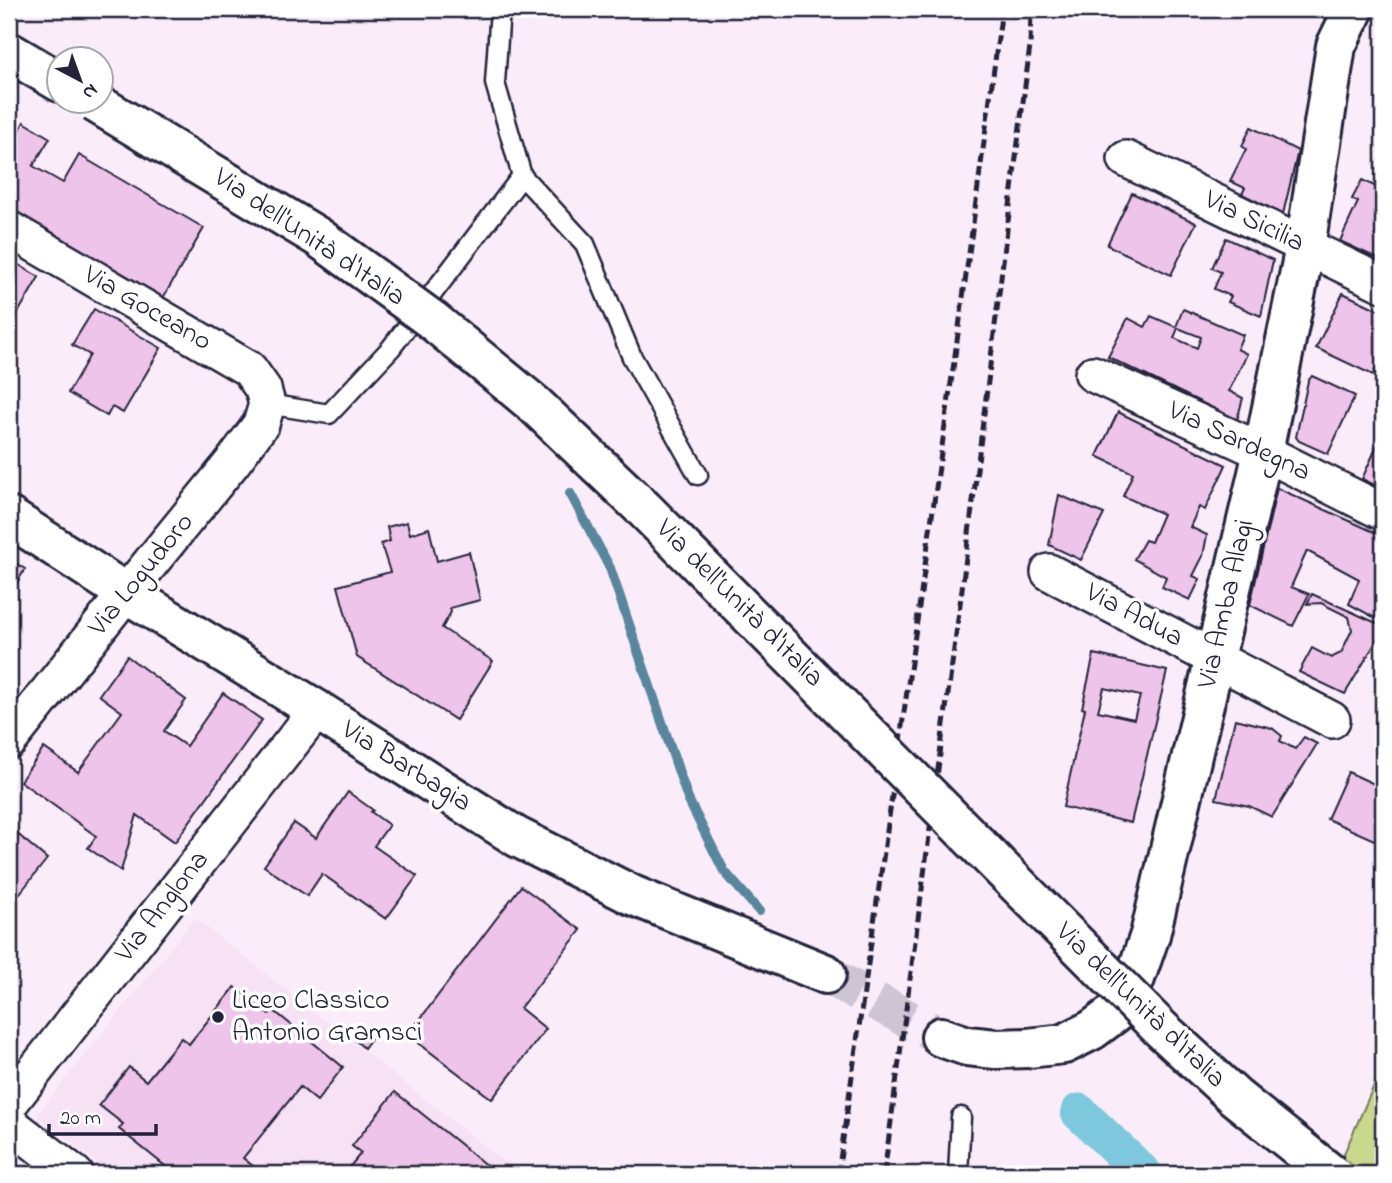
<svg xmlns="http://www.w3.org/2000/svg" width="1392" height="1183" viewBox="0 0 1392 1183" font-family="'Indie Flower',sans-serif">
	<rect width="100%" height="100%" fill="#faedf9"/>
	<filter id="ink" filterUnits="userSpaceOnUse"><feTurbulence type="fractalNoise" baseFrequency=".0143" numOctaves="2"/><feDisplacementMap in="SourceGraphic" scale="14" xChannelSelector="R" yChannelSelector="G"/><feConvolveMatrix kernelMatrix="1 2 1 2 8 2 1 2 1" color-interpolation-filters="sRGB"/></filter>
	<g filter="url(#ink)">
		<!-- built -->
		<path fill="#f7e1f4" d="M195 918 520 1174H111L37 1115Z"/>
		<!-- green -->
		<path fill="#c9d88c" stroke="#767d64" stroke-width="2" d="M1383 1065V1174H1364L1342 1158Z"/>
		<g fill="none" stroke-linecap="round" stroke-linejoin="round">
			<!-- stream -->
			<path stroke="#59869d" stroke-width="10" d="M570 493 610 568 688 799 724 871 759 911"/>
			<!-- canal -->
			<path stroke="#7ec8de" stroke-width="37" d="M1079 1112 1144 1174"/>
		</g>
		<!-- building -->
		<g fill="#efc4ea" stroke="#22223b" stroke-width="2" fill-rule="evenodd">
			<path d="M24 122 50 138 33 166 63 183 79 155 204 228 163 298 9 208V163L16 152 9 148Z"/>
			<path d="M1251 127 1298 151 1283 214 1242 194 1245 188 1230 181 1246 149 1242 146Z"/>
			<path d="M1362 180 1383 190V261L1340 241 1358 202 1352 199Z"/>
			<path d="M1132 193 1196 223 1171 275 1107 245Z"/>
			<path d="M1226 238 1273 260 1261 316 1228 302 1231 296 1214 289 1221 272 1212 268Z"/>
			<path d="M9 259 39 277 9 328Z"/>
			<path d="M1343 293 1383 312V355L1373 375 1316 348Z"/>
			<path d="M94 309 161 348 123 413 112 407 107 416 68 393 90 355 72 345Z"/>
			<path d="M1183 309 1243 335 1237 349 1247 354 1229 391 1243 398 1237 420 1108 357 1128 318 1145 327 1151 316 1176 327ZM1178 328 1201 337 1197 348 1174 338Z"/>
			<path d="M1312 376 1355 396 1328 454 1299 441 1296 437 1308 381Z"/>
			<path d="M1118 412 1226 465 1205 510 1199 507 1190 527 1207 535 1203 556 1193 576 1200 579 1190 600 1162 587 1166 577 1134 559 1145 540 1151 542 1163 514 1123 496 1133 473 1097 456Z"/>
			<path d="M1383 433V489L1362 479Z"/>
			<path d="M1277 488 1383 536V622L1349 604 1359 579 1307 551 1291 587 1309 594 1293 626 1250 605Z"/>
			<path d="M1059 495 1104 514 1081 560 1049 545Z"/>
			<path d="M407 522 410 534 429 528 437 561 469 552 480 600 450 608 451 612 442 628 493 661 456 720 357 657 338 586 390 572 381 544 390 541 387 527Z"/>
			<path d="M9 559 25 569 9 596Z"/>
			<path d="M1312 594 1383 626V630L1345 694 1299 672 1312 648 1331 658 1341 653 1352 630 1349 617 1321 603 1307 604Z"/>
			<path d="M1094 654 1167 671 1131 823 1063 807 1085 709 1082 708ZM1104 688 1140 696 1134 719 1098 711Z"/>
			<path d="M127 656 186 700 164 731 186 746 223 693 262 720 175 842 137 815 121 871 88 848 96 836 20 781 44 748 78 772 122 712 99 695Z"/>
			<path d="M1235 719 1272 728 1282 736 1280 741 1295 749 1304 737 1317 744 1272 817 1249 806 1216 799Z"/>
			<path d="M1348 772 1383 788V844L1327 819Z"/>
			<path d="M348 792 373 810 371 812 389 825 374 846 417 876 386 919 322 874 307 896 264 866 294 823 316 838Z"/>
			<path d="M14 831 47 859 9 907V837Z"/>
			<path d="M521 886 581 930 520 1008 546 1029 492 1099 408 1035Z"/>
			<path d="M235 987 269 1014 273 1010 343 1067 317 1101 300 1087 243 1158 263 1174H175L119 1129 123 1124 99 1105 129 1067 146 1081 181 1038 189 1044Z"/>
			<path d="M362 1030 372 1037 364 1048 355 1040Z"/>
			<path d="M395 1092 497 1174H344L361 1153 352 1146Z"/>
		</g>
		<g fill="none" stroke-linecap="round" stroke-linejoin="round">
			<!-- secondary-tunnel -->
			<path stroke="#cfc4d3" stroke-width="38" stroke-dasharray="38 19" stroke-linecap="butt" d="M826 974 941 1037"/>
			<defs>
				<g id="lane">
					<path d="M522 176 585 244 632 357 698 475"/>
					<path d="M267 404 329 414 391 348 522 176 495 83 500 9"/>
					<path d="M958 1174 961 1117"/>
				</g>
				<g id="street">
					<path d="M1126 159 1383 284"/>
					<path d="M9 229 249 369 263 389 267 404 261 424 232 463 126 593 9 741"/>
					<path d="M1093 374 1263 452 1383 512"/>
					<path d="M1049 572 1332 720"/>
					<path d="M9 1104 317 710"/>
					<path d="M9 1123 75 1174"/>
				</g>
				<g id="secondary">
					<path d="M9 52 60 82"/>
					<path d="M9 517 126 593 317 710 517 837 632 895 826 974"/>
					<path d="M941 1037 967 1046 996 1049 1028 1048 1064 1044 1092 1030 1115 1013 1133 984 1150 935 1263 452 1305 247 1336 46 1354 9"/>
				</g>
			</defs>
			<!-- lane casing -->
			<use href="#lane" stroke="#22223b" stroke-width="23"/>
			<!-- street casing -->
			<use href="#street" stroke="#22223b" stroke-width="40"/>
			<!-- secondary casing -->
			<use href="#secondary" stroke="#22223b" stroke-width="44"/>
			<!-- lane -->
			<use href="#lane" stroke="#fff" stroke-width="18"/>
			<!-- street -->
			<use href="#street" stroke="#fff" stroke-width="35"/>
			<!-- secondary -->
			<use href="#secondary" stroke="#fff" stroke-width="38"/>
			<!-- rail -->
			<g stroke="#22223b" stroke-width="5" stroke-dasharray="10 5" stroke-linecap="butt">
				<path d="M838 1174 959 327 1002 9"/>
				<path d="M884 1174 962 589 1030 46 1031 9"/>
			</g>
			<defs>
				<path id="secondary-bridge" d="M94 102 318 237 432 320 535 405 645 510 1161 1029 1235 1097 1331 1174"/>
			</defs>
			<!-- secondary-bridge casing -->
			<use href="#secondary-bridge" stroke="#22223b" stroke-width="44" stroke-linecap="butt"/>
			<!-- secondary-bridge -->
			<use href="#secondary-bridge" stroke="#fff" stroke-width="38"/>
		</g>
	</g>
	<!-- markers -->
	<circle fill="#22223b" stroke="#fff" stroke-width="2.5" cx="218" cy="1017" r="7"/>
	<g text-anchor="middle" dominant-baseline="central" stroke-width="7" stroke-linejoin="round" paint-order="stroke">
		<!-- street labels -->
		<g font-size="28" fill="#22223b" stroke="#fff">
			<text transform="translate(1254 222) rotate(26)">Via Sicilia</text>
			<text transform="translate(309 238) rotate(34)">Via dell'Unità d'Italia</text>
			<text transform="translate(147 309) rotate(30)">Via Goceano</text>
			<text transform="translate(1239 442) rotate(25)">Via Sardegna</text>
			<text transform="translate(142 575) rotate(-51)">Via Logudoro</text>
			<text transform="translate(739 604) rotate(45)">Via dell'Unità d'Italia</text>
			<text transform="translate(1227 604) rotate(-77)">Via Amba Alagi</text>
			<text transform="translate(1134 616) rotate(28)">Via Adua</text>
			<text transform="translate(406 767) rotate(32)">Via Barbagia</text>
			<text transform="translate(163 907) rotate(-52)">Via Anglona</text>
			<text transform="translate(1140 1006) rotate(44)">Via dell'Unità d'Italia</text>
		</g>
		<!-- poi labels -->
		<g font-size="28" fill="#22223b" stroke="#fff" text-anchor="start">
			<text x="232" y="1001">Liceo Classico<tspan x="232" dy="32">Antonio Gramsci</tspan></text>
		</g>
	</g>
	<!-- margin -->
	<rect width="1392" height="1183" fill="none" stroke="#fff" stroke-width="35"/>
	<rect x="18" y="18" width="1357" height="1148" fill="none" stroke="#22223b" stroke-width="2.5" filter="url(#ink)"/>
	<!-- north arrow -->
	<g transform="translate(80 80) rotate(139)"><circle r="33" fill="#ffffff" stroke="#a7a7b1" stroke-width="2"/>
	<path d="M0-5L12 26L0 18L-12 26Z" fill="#22223b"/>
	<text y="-10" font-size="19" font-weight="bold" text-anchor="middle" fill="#22223b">N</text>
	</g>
	<!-- scale -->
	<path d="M49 1124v10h107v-10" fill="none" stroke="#22223b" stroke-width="3.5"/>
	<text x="60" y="1124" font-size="21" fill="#22223b" stroke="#ffffff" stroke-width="5" paint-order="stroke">20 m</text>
</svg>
